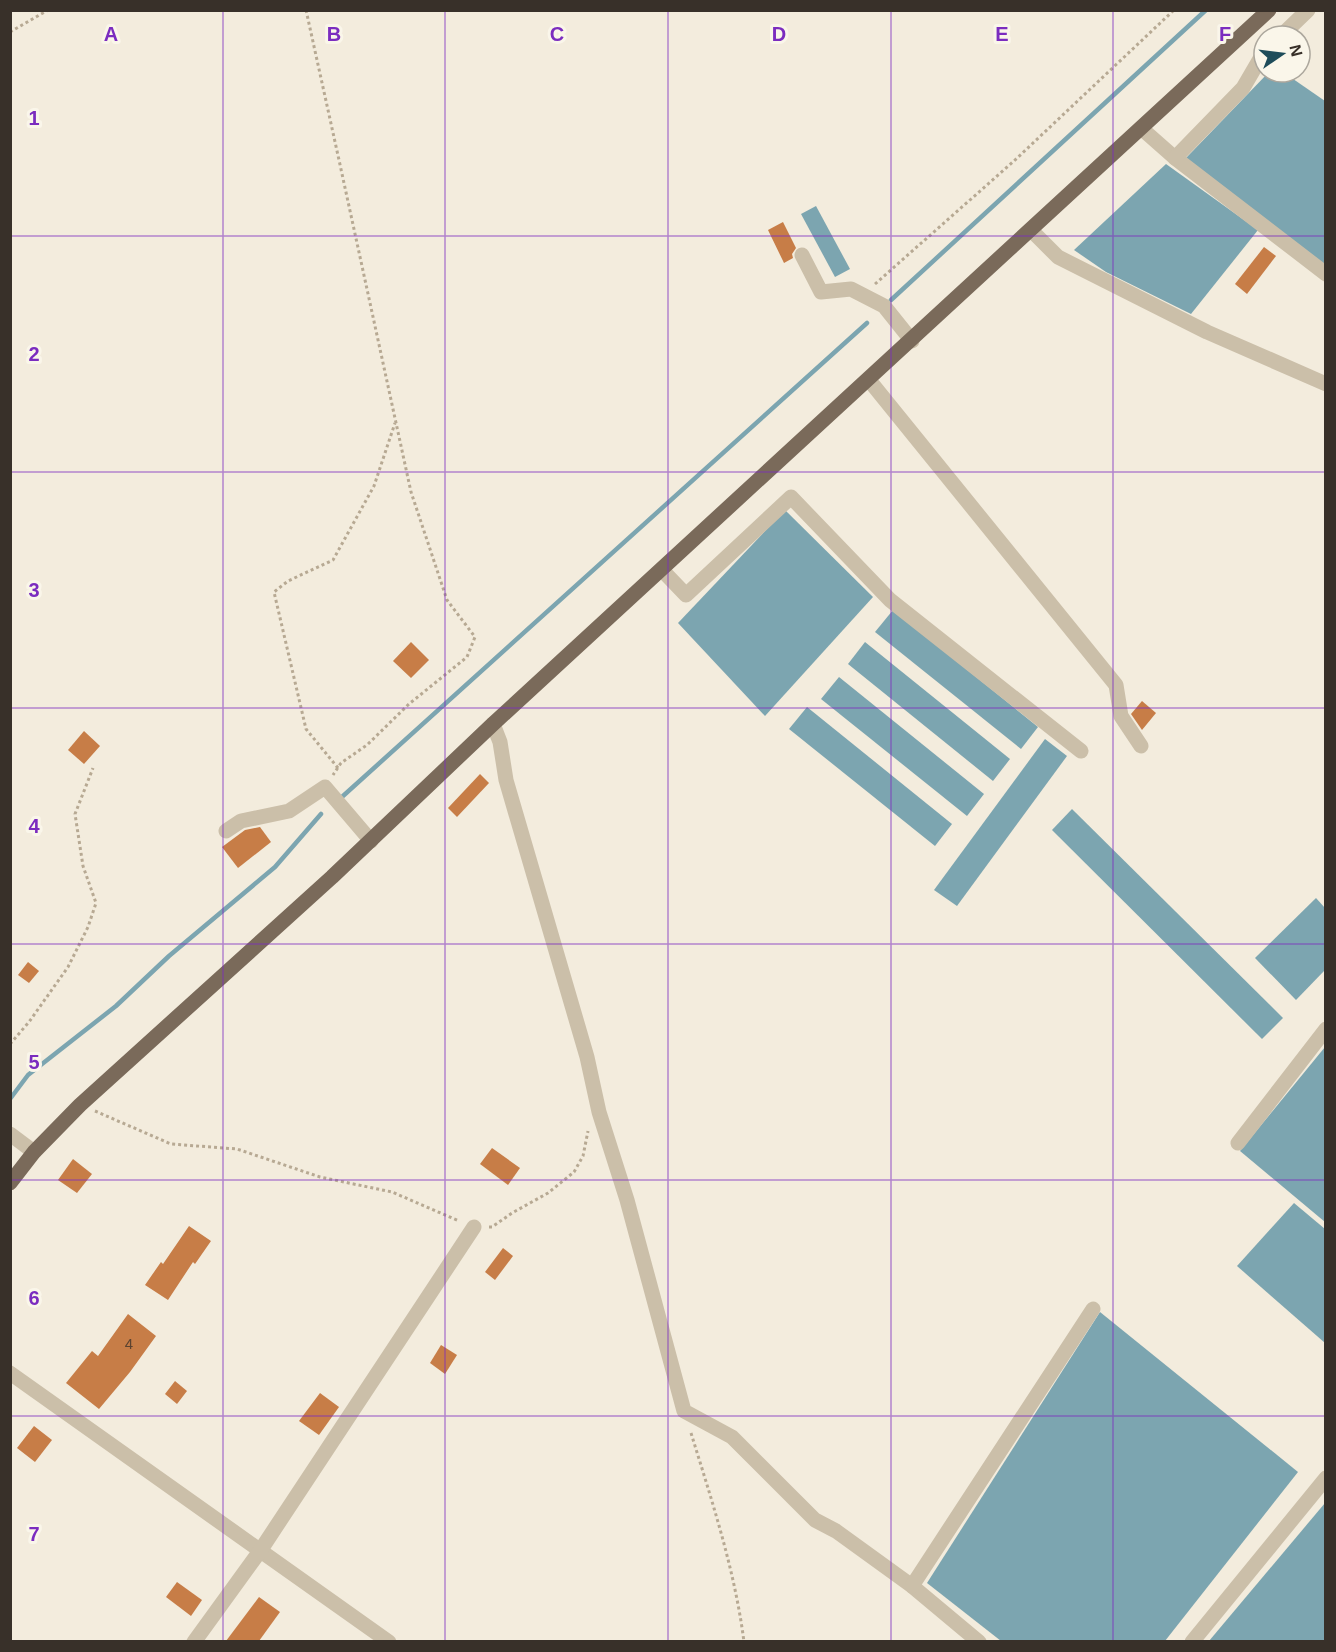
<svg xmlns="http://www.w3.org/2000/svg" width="1336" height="1652" viewBox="0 0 1336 1652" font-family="Helvetica,sans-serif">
	<rect width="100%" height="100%" fill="#f3ecdd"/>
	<!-- water -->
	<g fill="#7ca5b0">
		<path d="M1269 72H1283L1325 101V265L1186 158Z"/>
		<path d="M1166 164 1258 230 1191 314 1106 272 1074 250Z"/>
		<path d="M816 206 850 269 835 277 801 214Z"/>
		<path d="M785 510 873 597 765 716 678 623Z"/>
		<path d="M893 610 1038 727 1021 749 875 632Z"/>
		<path d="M865 642 1010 759 993 781 848 664Z"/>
		<path d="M839 677 984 794 967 816 821 699Z"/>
		<path d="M807 707 952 824 935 846 789 729Z"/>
		<path d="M1045 739 1067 756 957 906 934 890Z"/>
		<path d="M1072 809 1283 1018 1262 1039 1052 830Z"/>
		<path d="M1316 898 1325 908V970L1296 1000 1255 958Z"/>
		<path d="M1325 1047V1222L1240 1151Z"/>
		<path d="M1294 1203 1325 1229V1343L1237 1266Z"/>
		<path d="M1100 1312 1298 1472 1165 1641H1001L927 1583Z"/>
		<path d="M1325 1503V1641H1209Z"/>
	</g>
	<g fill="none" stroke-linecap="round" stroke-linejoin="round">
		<!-- stream -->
		<g stroke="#7ca5b0" stroke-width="4.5">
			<path d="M891 300 1206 10"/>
			<path d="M343 796 867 323"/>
			<path d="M10 1099 28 1075 116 1006 169 956 275 867 321 814"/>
		</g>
	</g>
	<!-- building -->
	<g fill="#c77d47">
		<path d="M783 222 796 248 792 254 793 258 784 263 768 230Z"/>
		<path d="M1264 247 1276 256 1247 294 1235 284Z"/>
		<path d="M411 642 429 660 411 678 393 661Z"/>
		<path d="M1142 701 1156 713 1142 730 1131 714Z"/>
		<path d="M84 731 100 746 84 764 68 750Z"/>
		<path d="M480 774 489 783 457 817 448 808Z"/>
		<path d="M260 827 271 842 238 868 222 847 245 830Z"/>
		<path d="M28 962 39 971 29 983 18 975Z"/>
		<path d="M492 1148 520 1168 508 1185 480 1164Z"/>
		<path d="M73 1159 92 1174 77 1193 58 1180Z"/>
		<path d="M189 1226 211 1241 195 1264 193 1262 168 1300 145 1285 161 1262 163 1264Z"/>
		<path d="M503 1248 513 1256 495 1280 485 1272Z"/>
		<path d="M128 1314 156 1336 130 1372 99 1409 66 1383 92 1351 98 1356Z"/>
		<path d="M441 1345 457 1355 445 1374 430 1363Z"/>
		<path d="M175 1381 187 1391 177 1404 165 1394Z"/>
		<path d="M320 1393 339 1407 319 1435 299 1421Z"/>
		<path d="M34 1426 52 1440 35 1462 17 1448Z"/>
		<path d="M177 1582 202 1600 191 1616 166 1597Z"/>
		<path d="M259 1597 280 1612 259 1641H226Z"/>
	</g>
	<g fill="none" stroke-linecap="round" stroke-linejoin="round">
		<!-- path -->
		<g stroke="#b7a993" stroke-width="3" stroke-dasharray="3 3" stroke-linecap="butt">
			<path d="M306 10 339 160 411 492 447 600 475 637 467 657 409 704 367 745 341 763 333 775"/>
			<path d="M10 32 48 10"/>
			<path d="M875 284 1014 161 1174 10"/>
			<path d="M338 768 306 729 274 592 288 581 333 560 374 486 395 423"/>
			<path d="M10 1044 29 1022 68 967 88 927 96 903 83 866 75 814 93 768"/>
			<path d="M95 1111 171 1144 237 1149 320 1177 392 1192 459 1221"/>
			<path d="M489 1227H492L512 1213 548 1193 574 1172 583 1156 588 1131"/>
			<path d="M691 1433C712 1501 735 1571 744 1642"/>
		</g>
		<!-- minor -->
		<g stroke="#cbbfa9" stroke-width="15">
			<path d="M1281 36 1308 10"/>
			<path d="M1141 128 1175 158 1326 274"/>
			<path d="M1175 158 1243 88 1264 52"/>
			<path d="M1031 230 1058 257 1207 332 1326 384"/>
			<path d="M802 255 821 292 851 289 884 306 912 341"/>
			<path d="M869 380 1116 685 1121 716 1141 746"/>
			<path d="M662 570 686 595 791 497 890 600 1081 751"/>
			<path d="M493 724 500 742 506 780 587 1057 599 1112 627 1200 684 1411 732 1437 815 1520 836 1531 912 1586 979 1642"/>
			<path d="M226 831 241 821 289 811 325 787 371 841"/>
			<path d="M10 1134 34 1152"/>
			<path d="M1238 1143 1326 1029"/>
			<path d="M10 1373 389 1642"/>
			<path d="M912 1586 1093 1309"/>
			<path d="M194 1642 260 1551 474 1227"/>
			<path d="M1192 1642 1326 1478"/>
		</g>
		<!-- major -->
		<path stroke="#7a6a5a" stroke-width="15" d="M10 1183 34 1152 80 1105 332 877 493 724 1269 10"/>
	</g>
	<!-- grid -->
	<path fill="none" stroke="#7b2cbf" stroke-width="1.5" stroke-opacity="0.55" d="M223 10V1642M445 10V1642M668 10V1642M891 10V1642M1113 10V1642M10 236H1326M10 472H1326M10 708H1326M10 944H1326M10 1180H1326M10 1416H1326"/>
	<g text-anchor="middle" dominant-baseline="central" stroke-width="6" stroke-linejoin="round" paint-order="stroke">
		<!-- number labels -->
		<g font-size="15" fill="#5c4330">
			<text x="129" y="1343">4</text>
		</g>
	</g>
	<g font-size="20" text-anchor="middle" font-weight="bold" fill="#7b2cbf" stroke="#faf6ea" stroke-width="6" stroke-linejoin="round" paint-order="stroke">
		<text x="111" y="41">A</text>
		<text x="334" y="41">B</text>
		<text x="557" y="41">C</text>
		<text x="779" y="41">D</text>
		<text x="1002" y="41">E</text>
		<text x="1225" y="41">F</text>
		<text x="34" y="125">1</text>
		<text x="34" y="361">2</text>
		<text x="34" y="597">3</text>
		<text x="34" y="833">4</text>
		<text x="34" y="1069">5</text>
		<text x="34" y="1305">6</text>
		<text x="34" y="1541">7</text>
	</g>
	<!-- border -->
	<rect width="1336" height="1652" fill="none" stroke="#383029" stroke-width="24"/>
	<!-- north arrow -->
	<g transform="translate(1282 54) rotate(76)"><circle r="28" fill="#faf6ea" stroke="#aca79d" stroke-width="1.5"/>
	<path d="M0-4.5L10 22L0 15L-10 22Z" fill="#1e4c5a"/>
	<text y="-9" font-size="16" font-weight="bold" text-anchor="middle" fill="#383029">N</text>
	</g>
</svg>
